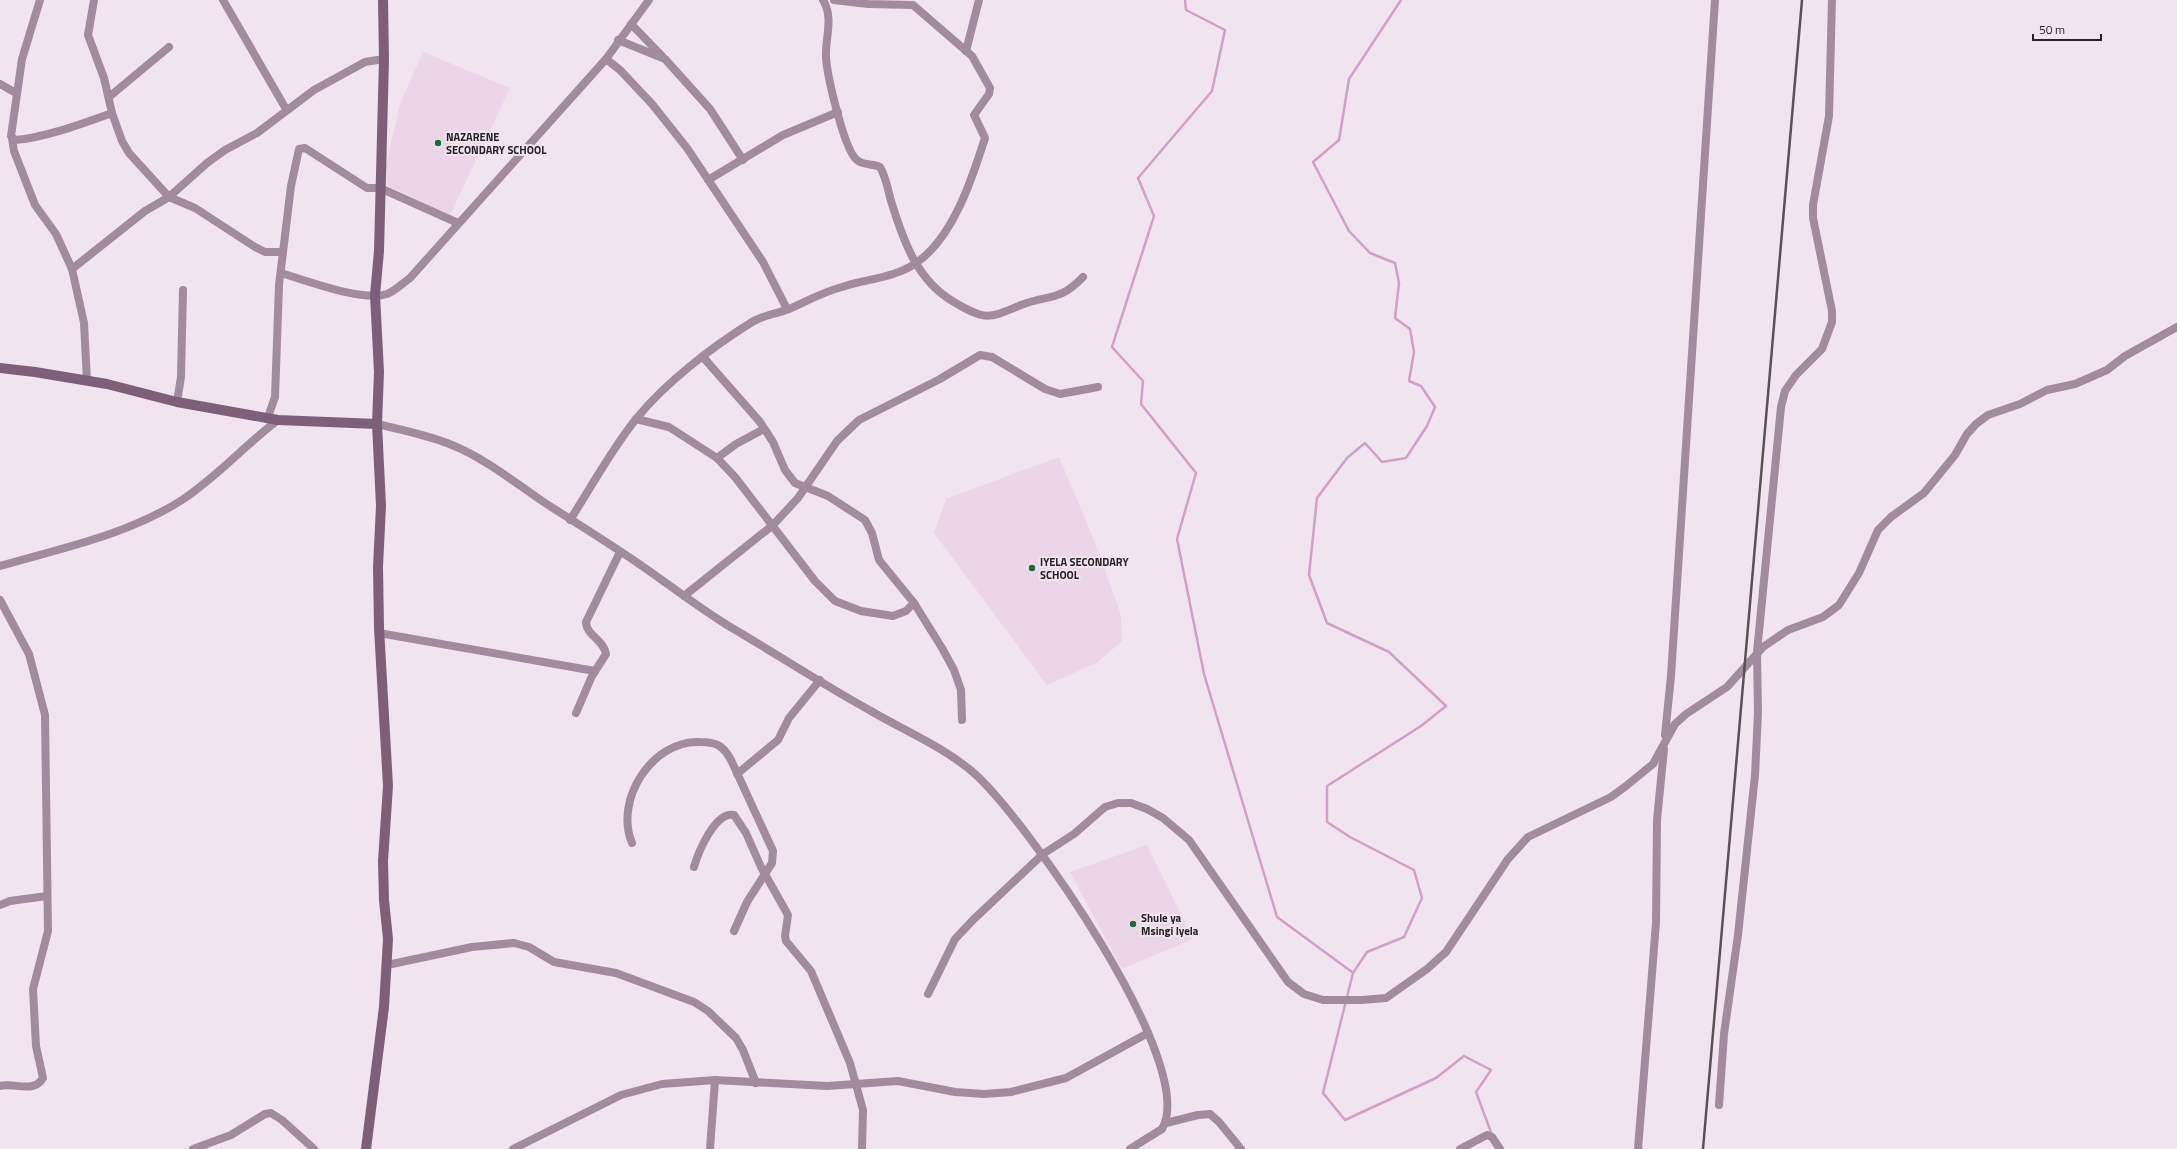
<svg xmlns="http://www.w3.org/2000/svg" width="2177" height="1149" viewBox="0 0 2177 1149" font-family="'Titillium Web',sans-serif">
	<rect width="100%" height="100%" fill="#f0e4ee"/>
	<!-- built -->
	<g fill="#ead6e6">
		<path d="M423 52 510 88 450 215 382 183 400 104Z"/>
		<path d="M1059 457 1099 552 1121 616 1122 641 1098 662 1047 685 934 533 946 499Z"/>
		<path d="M1147 845 1193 939 1122 969 1070 872Z"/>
	</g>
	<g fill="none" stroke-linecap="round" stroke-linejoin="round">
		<!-- stream -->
		<g stroke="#cea1c7" stroke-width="2.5">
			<path d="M1185 0 1186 10 1225 30 1212 91 1138 178 1154 216 1112 347 1143 381 1141 404 1196 473 1177 539 1204 674 1277 917 1352 972"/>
			<path d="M1401 0 1349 79 1339 140 1313 162 1349 231 1370 253 1395 263 1399 283 1395 318 1410 329 1414 352 1409 381 1421 386 1435 407 1427 426 1406 458 1382 462 1365 443 1347 458 1317 498 1309 575 1327 623 1389 652 1446 706 1421 726 1327 786V822L1350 837 1414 870 1422 898 1404 937 1367 952 1353 973 1323 1093 1345 1120 1436 1078 1464 1056 1491 1070 1476 1092 1492 1135"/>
		</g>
		<!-- street -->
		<g stroke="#a08c9c" stroke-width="8">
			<path d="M40 0 22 59 11 136 15 140C44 138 84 123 112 113"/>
			<path d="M94 0 88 35 104 78 112 113 122 141 129 153 169 197 195 208 255 247 265 252H283"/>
			<path d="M223 0 286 109"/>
			<path d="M823 0C834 18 825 38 826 57 827 75 844 150 857 160 864 166 873 163 880 167 886 177 888 190 891 201 903 240 917 281 954 302 986 321 988 319 1021 305 1050 294 1059 302 1083 277"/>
			<path d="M631 24 662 56"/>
			<path d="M618 40 665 59 710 109 743 160"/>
			<path d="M966 51 979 0"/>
			<path d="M606 59 620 70 652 104 687 148 763 262 787 309"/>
			<path d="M0 84 16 93"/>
			<path d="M109 97 169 47"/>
			<path d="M12 138 14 151 35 205 56 234 72 269 84 323 87 381"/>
			<path d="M708 180 783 135 838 112"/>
			<path d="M72 269 145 211 169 197 207 163 225 150 257 133 314 90 365 62 384 59"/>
			<path d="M281 273C305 280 362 302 387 294 395 291 403 283 410 278L606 59 649 0"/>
			<path d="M703 357 760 422 773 442 785 470 795 483 828 496 865 520 872 533 879 560 914 603 942 648 954 670 961 690 962 720"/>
			<path d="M177 402 181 377 183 290"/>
			<path d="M268 417 275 397 279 285 291 186 299 149 305 148 367 188H380L458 223"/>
			<path d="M636 419 669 427 717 458 735 477 815 581 835 601 861 611 893 616 906 611 914 603"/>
			<path d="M377 424C402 430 428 435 452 445 484 458 513 481 542 501 576 523 611 544 645 568 672 587 698 607 727 625 775 653 822 684 871 711 905 731 946 748 975 774 1026 820 1200 1065 1162 1129L1130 1149"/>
			<path d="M717 458 736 444 764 429"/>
			<path d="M570 520C592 486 611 450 636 419 666 382 712 347 752 322 763 315 777 314 789 309 807 301 823 292 842 287 866 279 895 278 916 263 953 238 972 179 985 138L974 115 989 94 990 88 972 56 913 5 868 4 834 0"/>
			<path d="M0 566C62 548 127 535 182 500 217 477 245 445 278 420"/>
			<path d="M684 596 773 525 798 498 837 441 859 420 940 379 980 355 992 357 1045 389 1060 394 1098 387"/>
			<path d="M0 600 29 654 45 715 48 931 33 989 36 1046 43 1078C34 1094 13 1082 0 1086"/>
			<path d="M379 633 595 671"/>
			<path d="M576 713 592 676 606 654C604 640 586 635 586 622L620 552"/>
			<path d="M1665 735 1671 676 1715 0"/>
			<path d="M737 774 778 740 789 718 820 680"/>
			<path d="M632 843C614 800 652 740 700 742 716 742 723 745 731 760L773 851 772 863 747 902 734 931"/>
			<path d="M694 867C698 853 715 811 734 815L746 833 761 867 788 915 785 936 786 941 811 971 850 1063 863 1110 862 1149"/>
			<path d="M0 905 10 901 47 896"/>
			<path d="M387 965 472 947 514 943 529 947 554 962 616 973 694 1002 708 1011 736 1038 743 1050 756 1083"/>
			<path d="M928 994 955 939 974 919 1043 854 1074 834 1105 807 1118 803H1131L1147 809 1163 818 1189 840 1288 982 1304 994 1323 1000H1362L1386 998 1427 969 1446 952 1508 859 1528 837 1611 797 1626 786 1653 764 1675 724 1686 714 1727 687 1763 647 1788 630 1823 617 1839 605 1859 573 1878 530 1891 517 1924 493 1955 455 1967 434 1976 424 1988 415 2020 404 2047 390 2075 384 2107 370 2125 356 2177 327"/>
			<path d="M1719 1105 1724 1034 1738 935 1755 775 1758 713 1757 652 1781 407 1785 391 1796 375 1822 349 1832 322V311L1813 218V205L1829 116 1832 0"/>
			<path d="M1166 1123 1198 1115 1210 1114 1219 1122 1241 1149"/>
			<path d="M193 1149 231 1135 265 1114 271 1113 282 1120 314 1149"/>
			<path d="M513 1149 621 1095 662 1084 715 1080 827 1086 898 1081 955 1092 984 1094 1011 1092 1066 1078 1148 1033"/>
			<path d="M710 1149 715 1080"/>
			<path d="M1460 1149 1487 1135 1492 1137 1500 1149"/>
			<path d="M1638 1149 1656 923 1657 820 1664 749"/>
		</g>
		<!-- secondary -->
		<g stroke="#7c6078" stroke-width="10">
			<path d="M0 368 35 372 107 384 177 402 278 420 377 424"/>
			<path d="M366 1149 384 1007 388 939 384 900 383 861 388 786 379 628 378 567 381 506 377 424 379 372 375 295 379 251 384 59 383 0"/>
		</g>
		<!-- rail -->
		<path stroke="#585156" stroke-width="2.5" d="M1703 1149 1802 0"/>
	</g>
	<!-- markers -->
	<g fill="#1e6b3a" stroke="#f0e4ee" stroke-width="1.5">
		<circle cx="438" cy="143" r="4"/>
		<circle cx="1032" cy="568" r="4"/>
		<circle cx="1133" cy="924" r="4"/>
	</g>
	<g text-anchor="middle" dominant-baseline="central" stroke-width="4" stroke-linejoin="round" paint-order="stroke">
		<!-- poi labels -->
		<g font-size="11" font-weight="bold" fill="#272226" stroke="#f0e4ee" text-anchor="start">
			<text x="446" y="137">NAZARENE<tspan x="446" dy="13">SECONDARY SCHOOL</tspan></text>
			<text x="1040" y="562">IYELA SECONDARY<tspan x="1040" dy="13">SCHOOL</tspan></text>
			<text x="1141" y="918">Shule ya<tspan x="1141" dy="13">Msingi Iyela</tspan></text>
		</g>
	</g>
	<!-- scale -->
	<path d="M2033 34v6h68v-6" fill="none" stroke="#272226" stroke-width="2"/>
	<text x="2039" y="34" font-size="12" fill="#272226" stroke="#f0e4ee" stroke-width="3" paint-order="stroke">50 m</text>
</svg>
